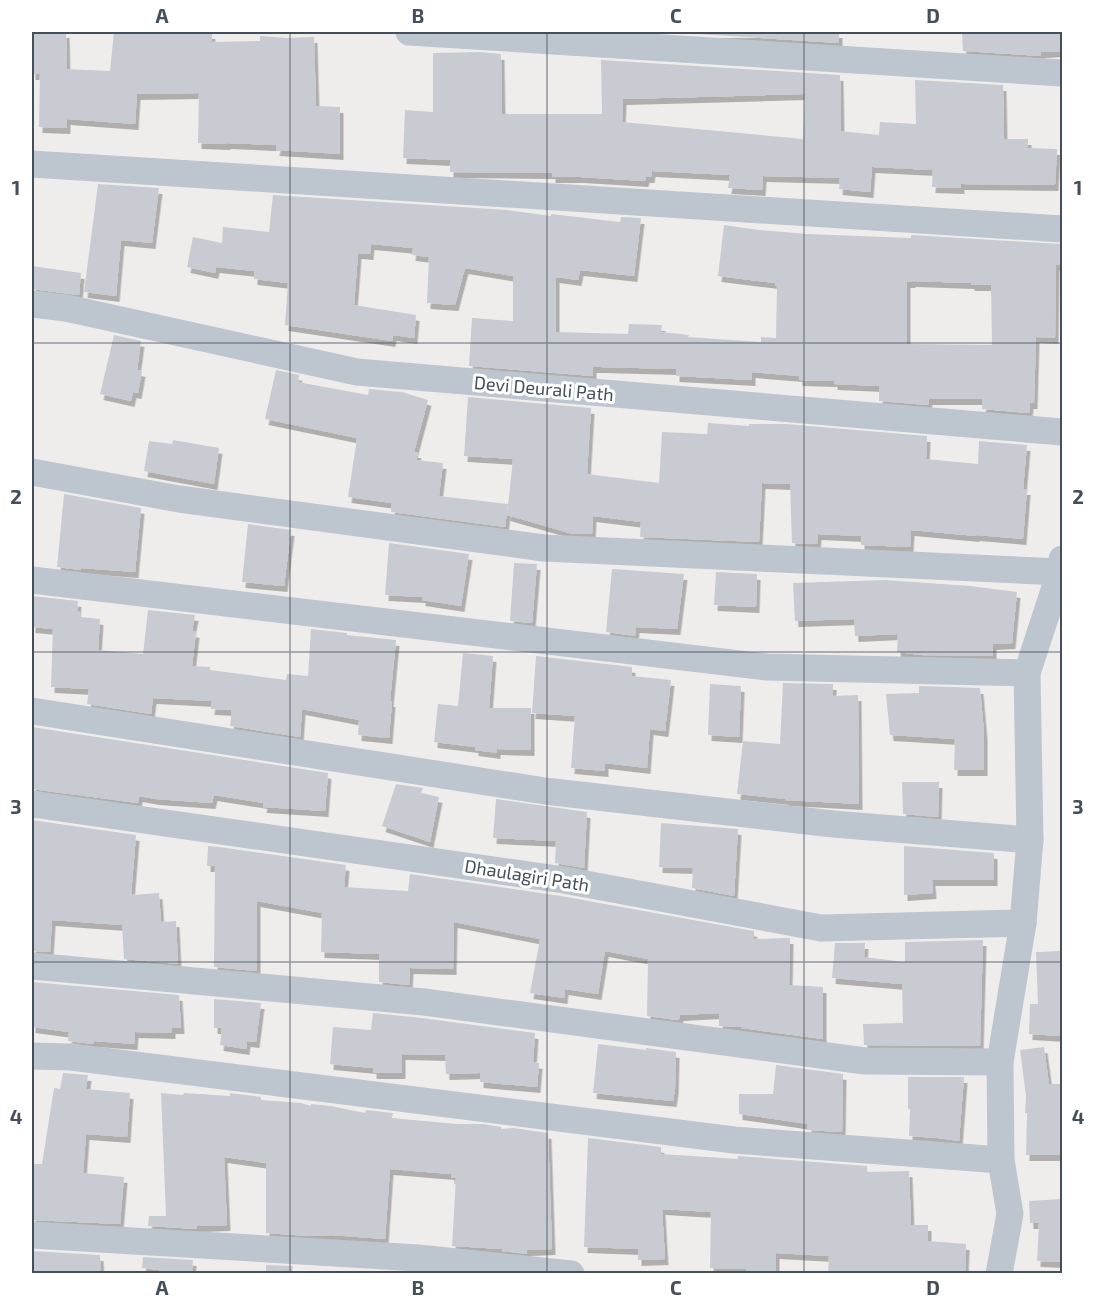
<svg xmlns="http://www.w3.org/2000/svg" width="1094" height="1305" viewBox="0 0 1094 1305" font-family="'Exo 2',sans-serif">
	<defs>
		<filter id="shadow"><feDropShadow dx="3.5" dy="6" stdDeviation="0" flood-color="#0004"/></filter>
	</defs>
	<rect width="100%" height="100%" fill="#efedec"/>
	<!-- building -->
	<g fill="#c9cbd3" fill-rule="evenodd" filter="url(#shadow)">
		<path d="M32 32H66L67 69 110 71 114 32 212 33V42L260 41V36L287 38 314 37 316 106 340 107V154L276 150 277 145H271L227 143V144L198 143 199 93 137 94 135 124 67 119V128L39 127 40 74H32Z"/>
		<path d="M698 32H839V43L698 34Z"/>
		<path d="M1001 32H1062V51L1041 52V56L963 51 962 33Z"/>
		<path d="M480 52 501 54 502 114H602L601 60 840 75 841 131 879 135 880 122 916 124 915 80 1003 85 1004 139H1028V148L1057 149 1055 185 961 184V188L932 187 933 170 872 167 870 192 839 189 840 178 763 176 762 190 728 188 730 175 652 171 651 177H646L645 181 580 177H552V173L450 172V160L403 158 405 110 433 112V53ZM805 94 803 139 622 122 623 99Z"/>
		<path d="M98 184 159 188 152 243 121 240 116 296 84 292Z"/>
		<path d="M273 195 507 210 551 216V214L620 222 621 217 641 218 634 276 580 270 578 280 556 277V332L628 334 629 324 662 325 661 332 689 335 688 337 761 342V337L776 338 777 286 775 285V283L718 276 724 225 759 230 808 234 911 238V235L1062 244V265H1056L1055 338 1036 337 1034 403H1030L1029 413 982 409 983 399H929L928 405 879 401V386L834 384V381L799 380V376L752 372V380L676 376V369L600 367H593V376L469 366 472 318 513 321V276L465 268 455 305 427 303 429 257 412 255 413 248 371 244 370 254 358 253 354 305 416 315 414 338 393 335 392 341 285 325 288 283 254 279V271L216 267 215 273 187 267 193 237 222 243 223 227 269 232ZM912 281 971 283V285H991L992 345 907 344V282H912Z"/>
		<path d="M32 266 81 273 79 295 32 289Z"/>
		<path d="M114 335 141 341 137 370 142 371 138 393 133 392 131 401 100 394Z"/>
		<path d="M276 370 299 375 298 382 368 395 369 389 402 392 428 400 414 452H418L416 460 443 463 439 496 508 504 505 527 391 512 392 503 348 497 357 438 265 419Z"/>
		<path d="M468 397 591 408 587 474 659 483 662 432 707 434 708 423 749 426V424H786L927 436 926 459 978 464 979 441 1027 445 1023 489H1027L1023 539 976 535V536L911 530 910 547 861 545V536L818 534 817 544 792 543 790 484 762 483 759 542 640 537 641 522 593 516 592 534H573L507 515 513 459 464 456Z"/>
		<path d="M173 440 219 448 214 484 144 471 149 441 172 444Z"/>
		<path d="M64 494 141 508 135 572 81 568 80 570 57 567Z"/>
		<path d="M248 524 291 530 284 586 242 582Z"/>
		<path d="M389 543 469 554 461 606 422 600V597L385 595Z"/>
		<path d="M514 563 537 564 532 623 510 621Z"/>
		<path d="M612 569 684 574 677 629 636 627 635 636 606 632Z"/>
		<path d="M716 572 757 574 756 607 714 605Z"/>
		<path d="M885 580 970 586 1017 592 1012 643 993 644V656L921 655 897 652 898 634 855 636 854 619 795 621 793 583Z"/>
		<path d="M32 596 78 601 77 611 80 612V617L100 619 98 650 143 654 148 610 195 615 192 631 196 632 192 666 210 667V670L286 680 287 674 308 676 311 629 347 633V635L396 640 390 701H392L389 738 358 735 359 720 302 709 300 737 230 726 232 710 211 709 212 701 153 698 151 714 87 704 89 689 51 687 53 629 32 627Z"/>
		<path d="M463 653 493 656 489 708H531V750L497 749V753L475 750V747L434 742 438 704 458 706Z"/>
		<path d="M536 656 632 667V676L671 680 665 731 650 729 647 768 605 763V771L571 768 575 716 532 713Z"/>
		<path d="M783 683 833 684V696L858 695 859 804 785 800 786 799 737 794 743 741 780 744Z"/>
		<path d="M710 684 741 686 739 737 708 735Z"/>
		<path d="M919 686 980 688 984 733V770H954L955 739 890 735 886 694 919 693Z"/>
		<path d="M32 727 328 773 325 811 263 807 264 803 214 795 212 803 156 799 139 796 138 803 32 789Z"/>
		<path d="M902 782H939L938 817 903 814Z"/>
		<path d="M396 784 423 788 421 793 439 797 430 842 382 826Z"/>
		<path d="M496 799 587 812 584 868 555 863 556 841 493 838Z"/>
		<path d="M32 820 136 835 131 895 159 893 161 922 176 921 178 964 124 959 122 925 52 920 50 952 32 951Z"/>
		<path d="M661 823 738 829 734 896 692 888 693 868 659 867Z"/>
		<path d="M208 846 219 847 346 865 344 887 408 891 410 874 561 896 754 931V939L790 938 789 985 823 987V1039L741 1028V1027L719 1026V1013L680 1015 679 1019 677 1020 647 1016 648 959 605 951 598 994 565 989 564 998 530 993 540 939 454 922 453 969 410 968 409 985 379 982V954L321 952 322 913 257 901V971L214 967 215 866H207Z"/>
		<path d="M904 846 994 853V880H932L933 893 904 895Z"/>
		<path d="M983 940 980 1046 864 1045 863 1024 903 1023 902 984 832 978 835 943H865L864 957 905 962V942Z"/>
		<path d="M1062 951V1036L1029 1034 1030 1004H1038L1036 952Z"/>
		<path d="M32 982 179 995 181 1028H172V1033L135 1032 134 1044 94 1041 93 1044 68 1041 69 1032 32 1027Z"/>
		<path d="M214 999 261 1003 256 1042 247 1041 246 1049 220 1045 222 1028H214Z"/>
		<path d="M373 1013 422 1018 535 1033 533 1062 539 1063 537 1087 480 1082V1073L446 1074 445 1055 402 1054V1073H373V1068L330 1064 333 1027 371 1030Z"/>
		<path d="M598 1044 646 1050V1048L676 1052 675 1089 673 1101 593 1093Z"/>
		<path d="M1044 1047 1049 1084H1062V1155H1026L1027 1113H1025L1026 1096 1020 1050Z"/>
		<path d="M776 1065 843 1074 842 1132 807 1130 808 1124 739 1114V1094H773Z"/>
		<path d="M63 1073 88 1075 86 1089 130 1093 127 1137 86 1134 83 1173 124 1177 120 1224 32 1220V1164H42L54 1088 60 1089Z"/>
		<path d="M908 1077H964L959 1141 938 1138 909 1136 910 1109H908Z"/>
		<path d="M161 1093 183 1095 184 1093 230 1096V1093L261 1097V1100L301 1103 311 1106V1104L331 1106 365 1113 366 1110 393 1113 392 1118 456 1124H483L501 1127V1129L513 1128 548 1133 552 1249 527 1250V1254L502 1251V1249L452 1246 456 1178H451V1174L390 1169 385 1239 331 1235 309 1236 266 1233V1163L224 1157 227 1225 197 1226V1229L148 1226 149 1216H166Z"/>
		<path d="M588 1138 661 1147V1154L738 1159V1156L867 1166V1172L909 1171 911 1225H928V1241L966 1244 965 1274H828L829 1256 776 1253V1274L746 1273V1269L710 1268 711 1212 662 1209 665 1259 638 1260V1249L584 1247Z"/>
		<path d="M1062 1199V1262L1037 1261 1039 1223H1030L1029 1201Z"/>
		<path d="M32 1251 100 1255 101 1274H32Z"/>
		<path d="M143 1257 193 1260 192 1274 142 1268Z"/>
		<path d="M266 1265 293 1266 292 1274 266 1272Z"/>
	</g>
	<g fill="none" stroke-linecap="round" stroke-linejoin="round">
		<!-- street -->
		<g stroke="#bdc6cf" stroke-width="27">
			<path d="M409 32 1062 73"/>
			<path d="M32 164 1062 229"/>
			<path d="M32 304 66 308 357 372 1062 432"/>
			<path d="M32 472 179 499 544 548 1060 572"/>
			<path d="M32 580 766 667 1027 673"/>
			<path d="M32 711 545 791 833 824 1030 840"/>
			<path d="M32 804 564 880 821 928 1023 923"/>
			<path d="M32 966 424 1002 865 1061 1000 1062"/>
			<path d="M32 1056 71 1057 734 1140 1001 1160"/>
			<path d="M32 1235 418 1258 571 1274"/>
			<path d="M999 1274 1010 1214 1001 1160 1000 1062 1023 923 1030 840 1027 673 1060 572 1062 559"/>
		</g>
	</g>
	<!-- grid -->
	<path fill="none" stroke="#454f5a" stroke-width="1.5" stroke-opacity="0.55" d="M290 32V1274M547 32V1274M804 32V1274M32 343H1062M32 652H1062M32 962H1062"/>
	<g text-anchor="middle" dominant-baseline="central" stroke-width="6" stroke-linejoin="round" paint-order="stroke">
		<!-- street labels -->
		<g font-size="18" fill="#454f5a" stroke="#fff">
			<text transform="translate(544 388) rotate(5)">Devi Deurali Path</text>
			<text transform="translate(527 875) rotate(9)">Dhaulagiri Path</text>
		</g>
	</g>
	<!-- border -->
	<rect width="1094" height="1305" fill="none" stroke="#ffffff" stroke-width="66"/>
	<rect x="33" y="33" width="1028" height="1239" fill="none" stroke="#454f5a" stroke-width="2"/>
	<g font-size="20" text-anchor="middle" font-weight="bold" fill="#454f5a">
		<text x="162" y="23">A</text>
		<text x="418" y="23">B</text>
		<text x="676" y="23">C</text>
		<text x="933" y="23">D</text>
		<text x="16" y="195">1</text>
		<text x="1078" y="195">1</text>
		<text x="16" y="504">2</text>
		<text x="1078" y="504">2</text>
		<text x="16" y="814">3</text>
		<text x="1078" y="814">3</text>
		<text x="16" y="1124">4</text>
		<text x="1078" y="1124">4</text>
		<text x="162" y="1295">A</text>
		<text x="418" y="1295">B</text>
		<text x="676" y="1295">C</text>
		<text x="933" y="1295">D</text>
	</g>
</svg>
